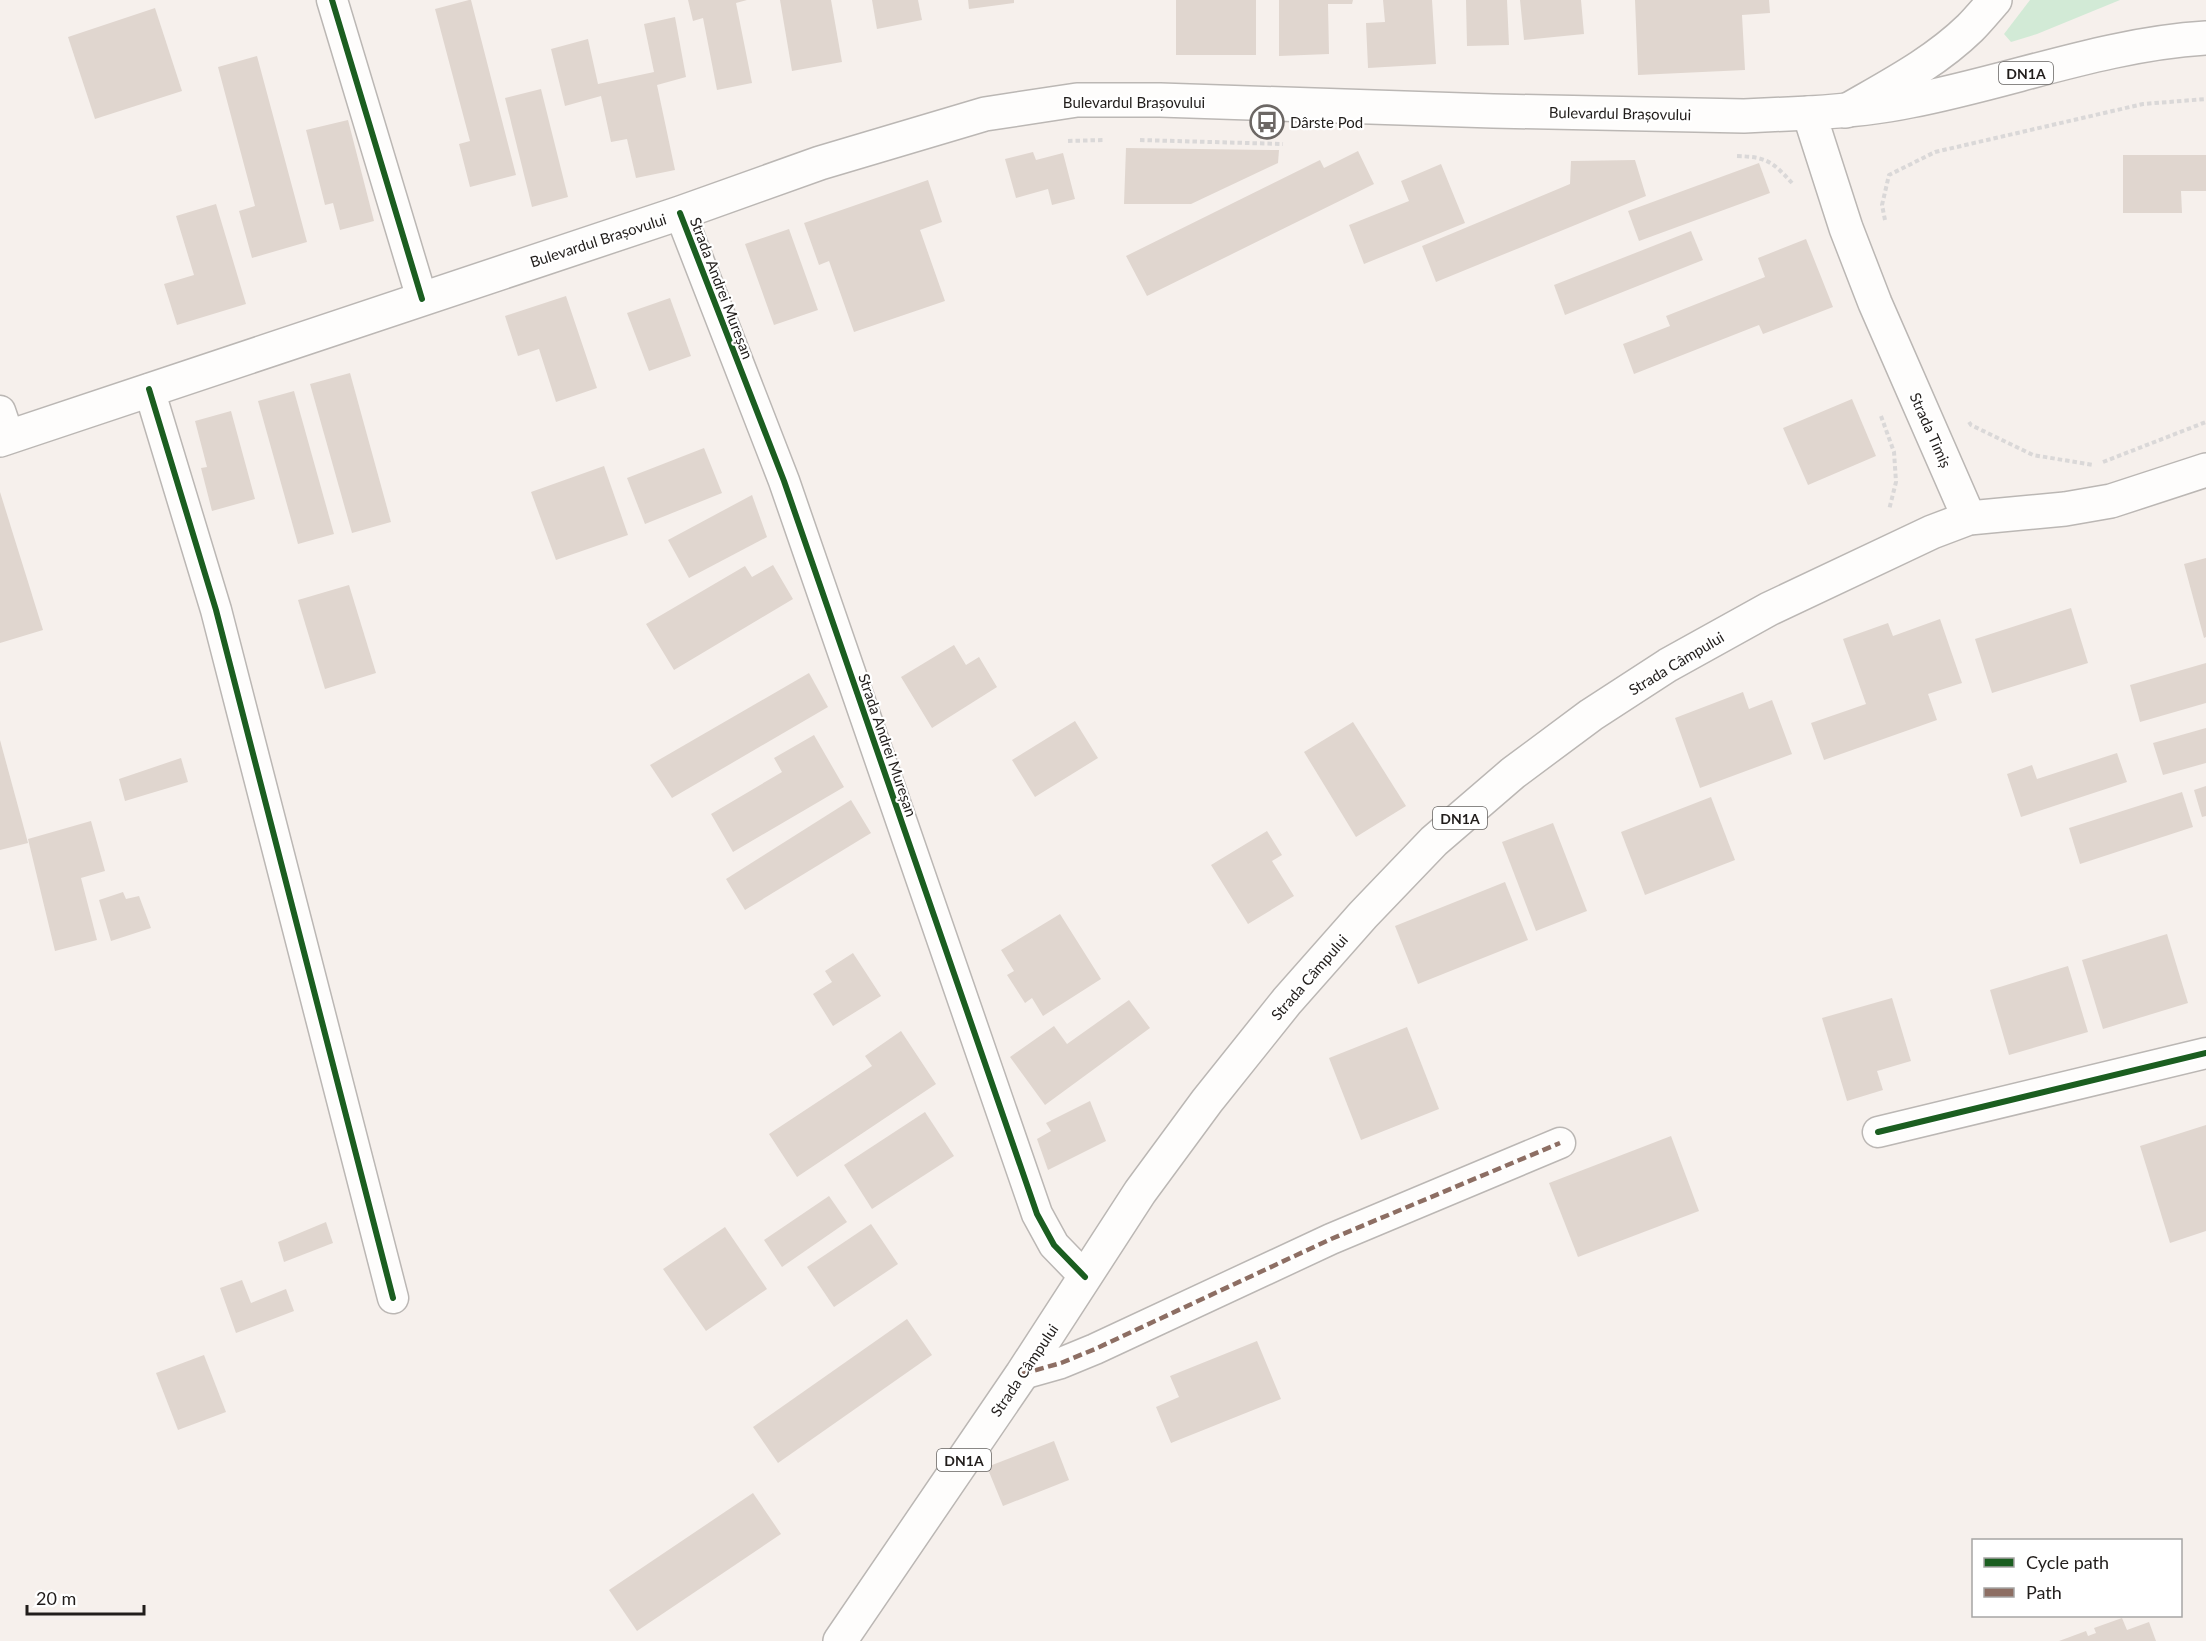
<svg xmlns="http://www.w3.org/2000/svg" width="2206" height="1641" viewBox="0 0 2206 1641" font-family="Lato,sans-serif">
	<rect width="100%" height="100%" fill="#f6f0ec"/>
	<!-- green -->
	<path fill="#d2ead6" d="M2030 0H2120L2037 34 2011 42 2004 34Z"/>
	<!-- building -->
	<g fill="#e0d6cf">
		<path d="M469 0H471L516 175 470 187 459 144 470 141 435 9Z"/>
		<path d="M688 0H747L736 3 752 83 717 90 703 18 693 21Z"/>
		<path d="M780 0H831L842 62 792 71Z"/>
		<path d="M872 0H918L922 20 877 29Z"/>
		<path d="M968 0H1014V3L969 9Z"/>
		<rect x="1176" y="0" width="80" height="55"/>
		<path d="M1279 0H1353L1352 4H1328L1329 54 1279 56Z"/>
		<path d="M1383 0H1432L1436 64 1368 68 1366 23 1385 22Z"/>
		<path d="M1466 0H1507L1509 45 1467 46Z"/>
		<path d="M1520 0H1581L1584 34 1524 40Z"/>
		<path d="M1635 0H1769L1770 13 1742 15 1745 70 1638 75Z"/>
		<path d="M155 8 182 91 95 119 68 37Z"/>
		<path d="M675 17 686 77 657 85 675 170 636 178 627 139 611 142 601 96 565 106 551 49 588 39 598 84 654 72 644 24Z"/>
		<path d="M257 56 307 242 252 258 239 211 255 206 218 67Z"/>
		<path d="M541 89 568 197 532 207 505 98Z"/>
		<path d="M348 120 374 221 340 230 333 203 325 205 306 130Z"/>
		<path d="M1126 148 1279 150 1278 163 1191 204H1124Z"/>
		<path d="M1358 151 1374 184 1147 296 1126 256 1320 160 1324 168Z"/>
		<path d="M1033 152 1036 160 1063 153 1075 199 1052 205 1048 189 1016 198 1005 159Z"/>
		<path d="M2123 155H2206V191H2181L2182 213H2123Z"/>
		<path d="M1635 160 1646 196 1436 282 1422 246 1570 184 1571 161Z"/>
		<path d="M1759 163 1770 193 1639 241 1628 211Z"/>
		<path d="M1441 164 1465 223 1364 264 1349 225 1409 201 1401 181Z"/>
		<path d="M928 180 942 222 920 230 945 301 854 332 829 261 819 265 804 223Z"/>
		<path d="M216 204 246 304 177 325 164 284 194 275 176 216Z"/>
		<path d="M789 229 818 310 774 325 745 244Z"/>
		<path d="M1691 231 1703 260 1565 315 1554 285Z"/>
		<path d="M1806 239 1833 307 1763 334 1759 325 1634 374 1623 344 1670 326 1666 316 1765 277 1758 258Z"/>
		<path d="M566 296 597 388 556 402 539 349 518 356 505 316Z"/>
		<path d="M670 298 691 356 649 371 627 313Z"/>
		<path d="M350 373 391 522 352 533 310 384Z"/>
		<path d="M294 391 334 534 298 544 258 401Z"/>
		<path d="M1852 399 1876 456 1808 485 1783 428Z"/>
		<path d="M231 411 255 499 212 511 201 468 207 467 195 421Z"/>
		<path d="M704 448 722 493 645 524 627 478Z"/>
		<path d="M604 466 628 535 556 560 531 492Z"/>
		<path d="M0 492 43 630 0 643Z"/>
		<path d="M752 495 767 537 689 578 668 540Z"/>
		<path d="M2206 558V637L2204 638 2184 564Z"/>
		<path d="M773 565 793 599 674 670 646 624 745 566 752 577Z"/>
		<path d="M349 585 376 673 325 689 298 600Z"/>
		<path d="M2071 608 2088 663 1992 693 1975 639Z"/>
		<path d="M1940 619 1962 683 1928 694 1937 720 1824 760 1811 723 1866 704 1843 639 1888 623 1893 636Z"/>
		<path d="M954 645 966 665 979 657 997 687 932 728 901 677Z"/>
		<path d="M2206 663V703L2140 722 2130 685Z"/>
		<path d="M809 673 828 707 672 798 650 765Z"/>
		<path d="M1743 692 1749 709 1772 700 1792 754 1700 788 1675 718Z"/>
		<path d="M1075 721 1098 758 1035 797 1012 760Z"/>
		<path d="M1353 722 1406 806 1356 837 1304 752Z"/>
		<path d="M2206 728V763L2163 775 2153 743Z"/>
		<path d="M814 735 844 787 733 852 711 814 782 772 774 758Z"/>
		<path d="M0 740 28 843 0 850Z"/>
		<path d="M2117 753 2127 782 2021 817 2007 774 2032 765 2037 779Z"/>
		<path d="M181 758 188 782 125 801 119 779Z"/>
		<path d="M2206 786V816L2202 817 2194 790Z"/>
		<path d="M2182 792 2193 827 2080 864 2069 828Z"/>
		<path d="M1711 797 1735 860 1645 895 1621 832Z"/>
		<path d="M851 800 871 833 745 910 726 879Z"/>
		<path d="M91 821 105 871 81 878 97 940 55 951 28 839Z"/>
		<path d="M1553 823 1587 911 1536 931 1502 842Z"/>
		<path d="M1267 831 1282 855 1272 861 1294 896 1248 924 1211 865Z"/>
		<path d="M1505 882 1528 940 1418 984 1395 926Z"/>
		<path d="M123 892 126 899 139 896 151 928 111 941 99 900Z"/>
		<path d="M1060 914 1101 979 1043 1016 1032 998 1025 1003 1007 975 1014 971 1001 950Z"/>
		<path d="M2167 934 2188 1003 2103 1029 2082 960Z"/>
		<path d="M853 953 881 996 833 1026 813 994 832 982 825 971Z"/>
		<path d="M2068 966 2088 1032 2009 1055 1990 990Z"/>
		<path d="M1892 998 1911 1061 1877 1071 1883 1090 1847 1101 1822 1018Z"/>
		<path d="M1129 1000 1150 1028 1045 1105 1010 1057 1054 1026 1067 1044Z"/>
		<path d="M1407 1027 1439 1109 1361 1140 1329 1058Z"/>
		<path d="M901 1031 936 1084 797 1177 769 1134 872 1066 865 1056Z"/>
		<path d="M1090 1101 1106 1141 1048 1170 1037 1139 1051 1131 1046 1123Z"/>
		<path d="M925 1112 954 1156 872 1209 844 1165Z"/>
		<path d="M2206 1125V1231L2170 1243 2140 1146Z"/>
		<path d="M1671 1136 1699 1211 1578 1257 1549 1183Z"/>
		<path d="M829 1196 847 1222 782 1267 764 1240Z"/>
		<path d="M326 1222 333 1243 284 1262 278 1242Z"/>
		<path d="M871 1224 898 1264 834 1307 807 1267Z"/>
		<path d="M725 1227 767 1289 706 1331 663 1269Z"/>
		<path d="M242 1280 251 1303 286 1289 294 1311 236 1333 220 1288Z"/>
		<path d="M907 1319 932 1355 778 1463 753 1427Z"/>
		<path d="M1257 1341 1281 1399 1171 1443 1156 1407 1179 1397 1170 1376Z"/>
		<path d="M204 1355 226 1412 178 1430 156 1373Z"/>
		<path d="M1054 1441 1069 1480 1003 1506 987 1467Z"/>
		<path d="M753 1493 781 1534 637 1631 609 1590Z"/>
		<path d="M2122 1618 2127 1630 2149 1622 2156 1641H2059L2086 1631 2088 1636 2096 1633 2094 1628Z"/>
	</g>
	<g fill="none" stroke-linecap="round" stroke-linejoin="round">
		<defs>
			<g id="minor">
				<path d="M332 0 422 299"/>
				<path d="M680 213 784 481 1037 1214 1054 1245 1085 1277"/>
				<path d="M149 389 216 610 393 1298"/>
				<path d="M0 411 9 437"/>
				<path d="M1878 1132 2206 1053"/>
				<path d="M1022 1374 1061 1363 1095 1349 1331 1239 1560 1143"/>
			</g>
			<path id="secondary" d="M0 440 680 213 820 163 985 114 1077 100H1160L1493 111 1744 116 1809 113"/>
			<g id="primary">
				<path d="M1969 518 1875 303 1846 228 1809 113C1843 111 1877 108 1910 101 2009 82 2105 44 2206 38"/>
				<path d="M840 1641 1022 1374 1140 1192 1207 1101 1287 1001 1363 915 1434 841 1513 773 1591 715 1668 665 1769 609 1932 532 1969 518 2065 509 2111 501 2206 470"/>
			</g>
			<path id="trunk" d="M1846 111C1889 86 1934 63 1970 28 1979 19 1987 9 1995 0"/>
		</defs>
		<!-- minor casing -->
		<use href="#minor" stroke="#bbb7b4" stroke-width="33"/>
		<!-- secondary casing -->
		<use href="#secondary" stroke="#bbb7b4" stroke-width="36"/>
		<!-- primary casing -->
		<use href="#primary" stroke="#bbb7b4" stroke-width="36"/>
		<!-- trunk casing -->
		<use href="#trunk" stroke="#bbb7b4" stroke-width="36"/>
		<!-- path -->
		<g stroke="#dad8d8" stroke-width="4" stroke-dasharray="4.5 3" stroke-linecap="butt">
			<path d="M1140 140 1283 144"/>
			<path d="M1068 141 1103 140"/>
			<path d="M1737 156C1766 157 1772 161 1792 183"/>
			<path d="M1885 220 1882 205 1889 175 1935 152 2143 104 2206 99"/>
			<path d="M1881 416 1894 452 1896 482 1889 510"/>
			<path d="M1969 422 1971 425 2033 455 2093 465"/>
			<path d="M2103 462 2206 422"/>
		</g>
		<!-- minor -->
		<use href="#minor" stroke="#fefdfc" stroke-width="30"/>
		<!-- secondary -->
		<use href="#secondary" stroke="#fefdfc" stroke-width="33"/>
		<!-- primary -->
		<use href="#primary" stroke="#fefdfc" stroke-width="33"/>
		<!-- trunk -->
		<use href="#trunk" stroke="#fefdfc" stroke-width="33"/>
		<!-- quiet -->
		<path stroke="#8d6e63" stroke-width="4.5" stroke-dasharray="9 4.5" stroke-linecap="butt" d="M1022 1374 1061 1363 1095 1349 1331 1239 1560 1143"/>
		<defs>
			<g id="cycleway">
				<path d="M332 0 422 299"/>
				<path d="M680 213 784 481 1037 1214 1054 1245 1085 1277"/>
				<path d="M149 389 216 610 393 1298"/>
				<path d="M1878 1132 2206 1053"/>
			</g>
		</defs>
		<!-- cycleway casing -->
		<use href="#cycleway" stroke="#fff" stroke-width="10"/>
		<!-- cycleway -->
		<use href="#cycleway" stroke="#1b5e20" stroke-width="6"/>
	</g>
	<!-- icons -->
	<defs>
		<symbol id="bus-ring" viewBox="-11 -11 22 22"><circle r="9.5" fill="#fff" stroke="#6c6764" stroke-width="1.5"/><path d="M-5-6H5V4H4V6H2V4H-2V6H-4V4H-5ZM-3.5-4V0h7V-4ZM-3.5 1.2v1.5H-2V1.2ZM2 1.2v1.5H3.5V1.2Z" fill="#6c6764"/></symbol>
	</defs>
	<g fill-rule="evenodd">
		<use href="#bus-ring" x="1248" y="103" width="38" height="38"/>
	</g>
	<g text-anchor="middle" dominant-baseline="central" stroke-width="4.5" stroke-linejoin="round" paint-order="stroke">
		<!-- shield labels -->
		<g fill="#fff" stroke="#64615f" stroke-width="1.5">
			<rect x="1999" y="62" width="54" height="22" rx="4.5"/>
			<rect x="1433" y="807" width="54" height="22" rx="4.5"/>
			<rect x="937" y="1449" width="54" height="22" rx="4.5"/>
		</g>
		<g font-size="14" font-weight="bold" fill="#211d1b">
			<text x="2026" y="73">DN1A</text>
			<text x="1460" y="818">DN1A</text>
			<text x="964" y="1460">DN1A</text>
		</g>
		<!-- street labels -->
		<g font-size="15" fill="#211d1b" stroke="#fff">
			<text x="1134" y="102">Bulevardul Brașovului</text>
			<text transform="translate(1620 113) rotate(1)">Bulevardul Brașovului</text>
			<text transform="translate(598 240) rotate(-18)">Bulevardul Brașovului</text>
			<text transform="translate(722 288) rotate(69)">Strada Andrei Mureșan</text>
			<text transform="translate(1931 430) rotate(66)">Strada Timiș</text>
			<text transform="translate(1676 663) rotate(-31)">Strada Câmpului</text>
			<text transform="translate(888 745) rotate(71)">Strada Andrei Mureșan</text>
			<text transform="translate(1309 977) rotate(-49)">Strada Câmpului</text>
			<text transform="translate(1024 1370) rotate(-56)">Strada Câmpului</text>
		</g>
		<!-- poi labels -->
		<g font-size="15" fill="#211d1b" stroke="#fff" text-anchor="start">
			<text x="1290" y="122">Dârste Pod</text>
		</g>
	</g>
	<!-- legend -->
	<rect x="1972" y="1539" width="210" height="78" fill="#ffffff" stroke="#a6a5a4" stroke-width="1.5"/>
	<rect x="1984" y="1558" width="30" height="9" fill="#1b5e20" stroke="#a6a5a4" stroke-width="1.5"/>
	<text x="2026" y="1569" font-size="18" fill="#211d1b">Cycle path</text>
	<rect x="1984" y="1588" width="30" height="9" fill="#8d6e63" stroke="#a6a5a4" stroke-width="1.5"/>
	<text x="2026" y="1599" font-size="18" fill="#211d1b">Path</text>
	<!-- scale -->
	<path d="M27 1605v9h117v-9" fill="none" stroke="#211d1b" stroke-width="3"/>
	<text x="36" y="1605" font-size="18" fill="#211d1b" stroke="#ffffff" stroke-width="4.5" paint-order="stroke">20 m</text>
</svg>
